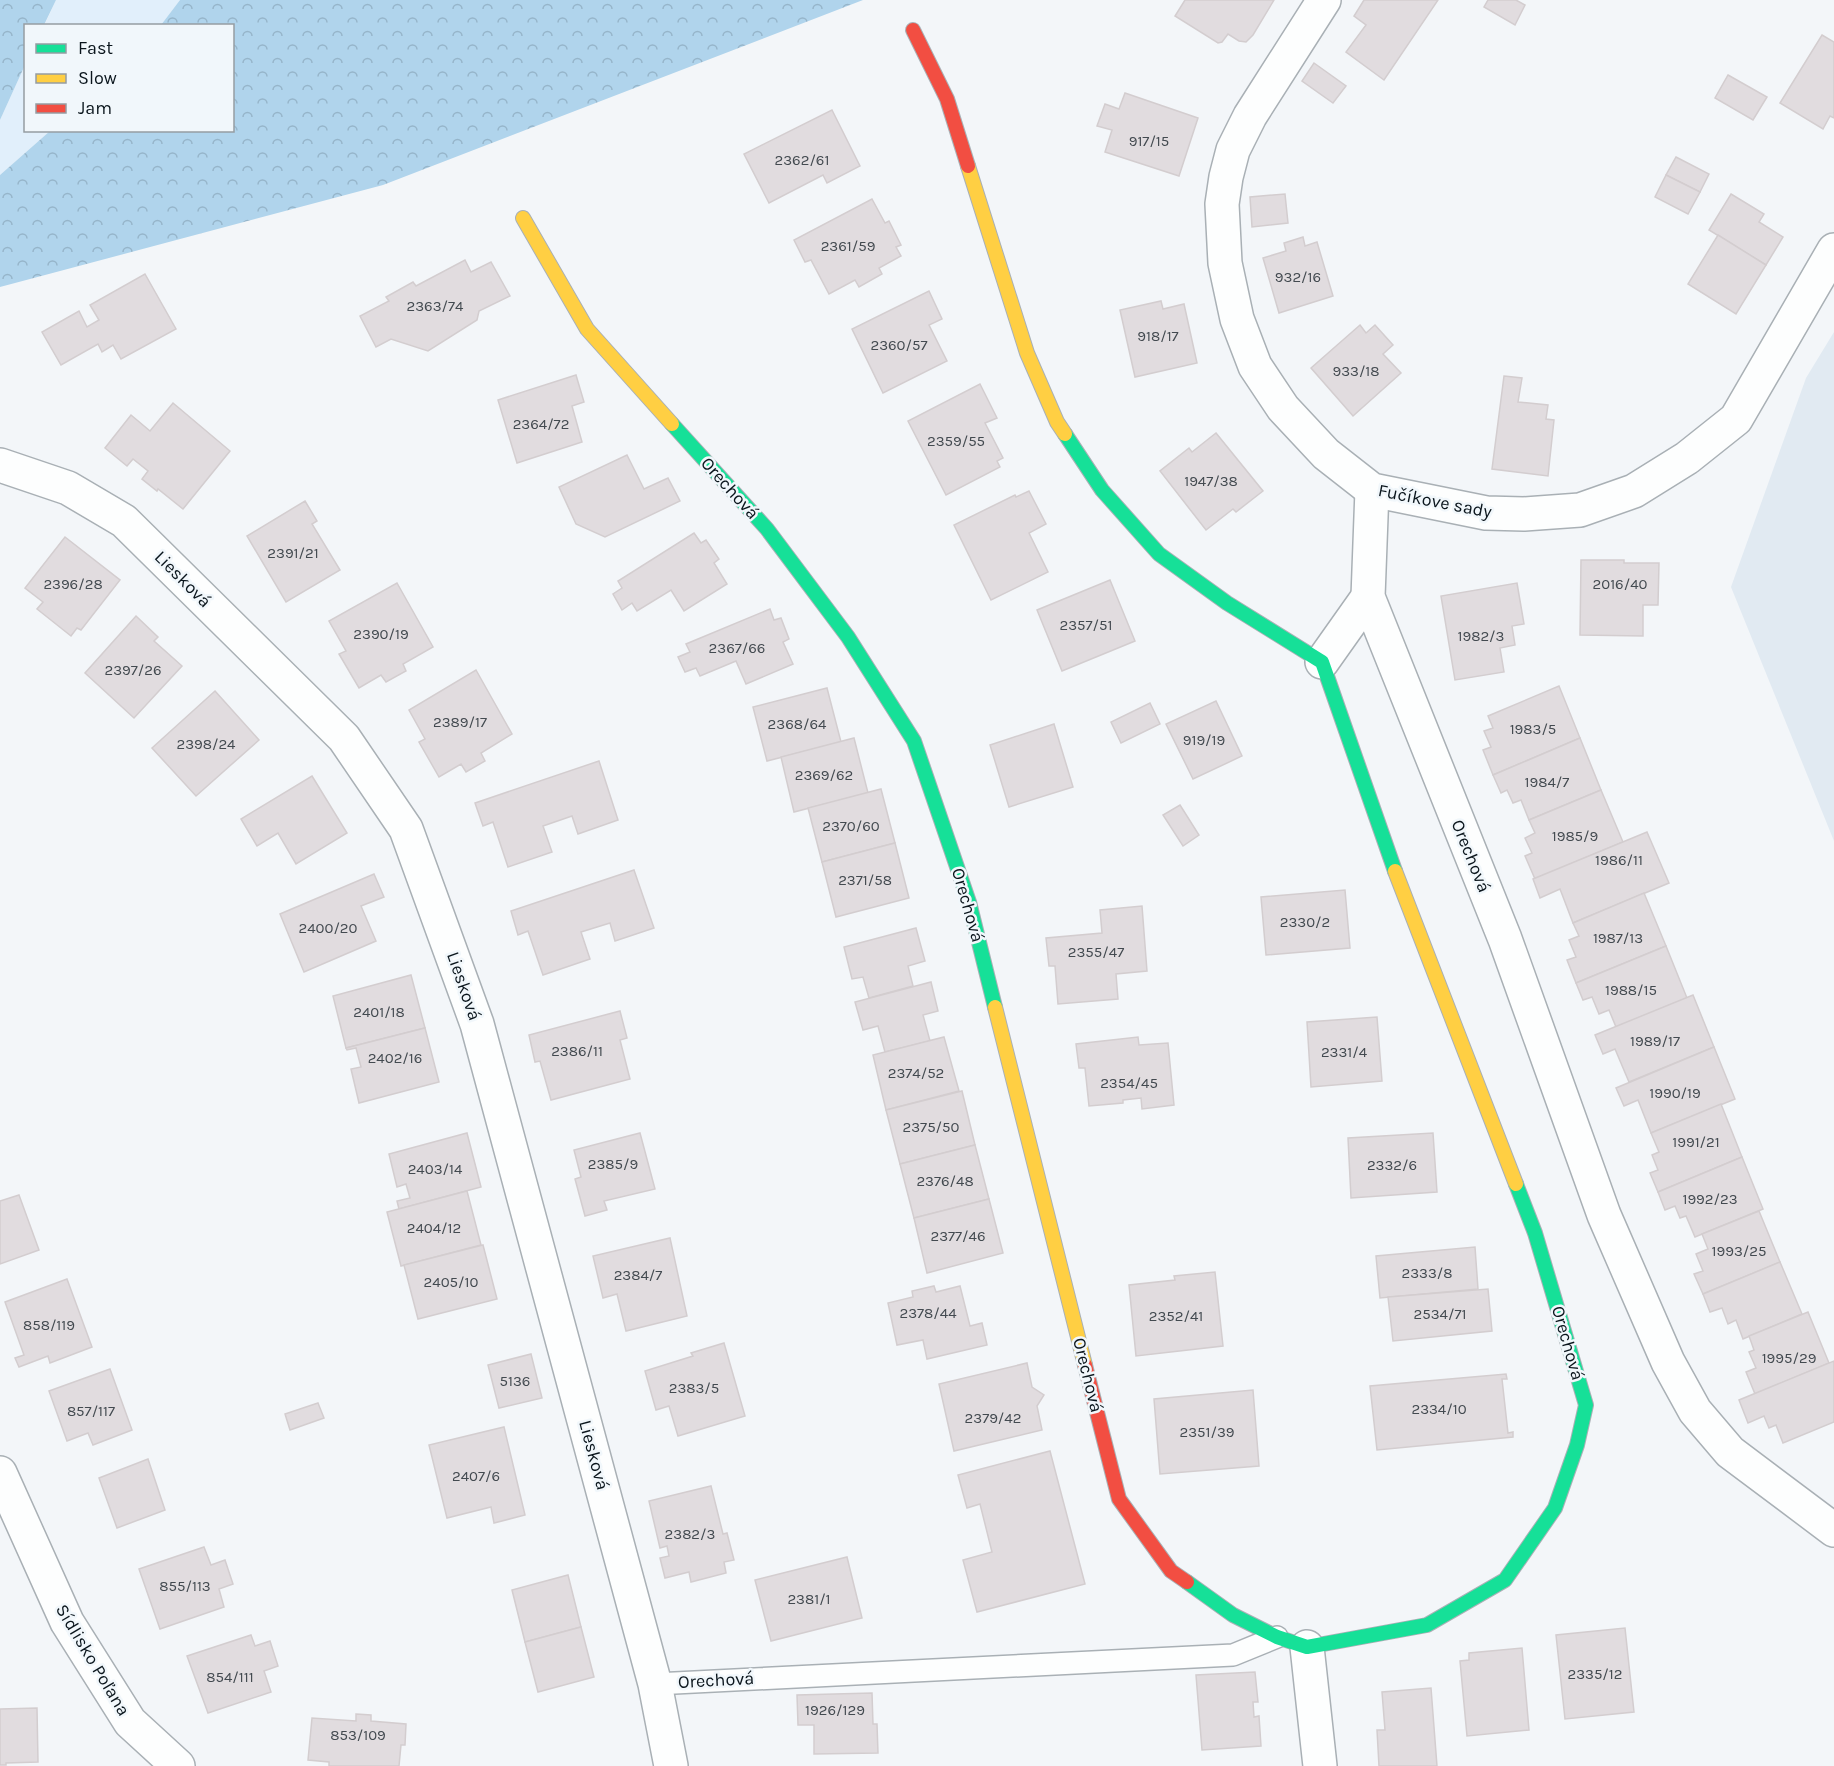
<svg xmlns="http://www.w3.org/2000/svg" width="1834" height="1766" viewBox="0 0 1834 1766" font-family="Karla,sans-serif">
	<defs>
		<pattern id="forest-crowns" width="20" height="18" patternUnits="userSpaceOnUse" patternTransform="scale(1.5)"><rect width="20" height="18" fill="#b0d4ec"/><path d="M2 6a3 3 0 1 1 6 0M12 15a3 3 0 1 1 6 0" fill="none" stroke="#96b5ca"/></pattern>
	</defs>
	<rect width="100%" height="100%" fill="#f3f6f9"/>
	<!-- built -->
	<path fill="#e1eaf2" d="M1834 332V841L1731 587 1806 378Z"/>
	<!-- grass -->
	<g fill="#e1effb">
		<path d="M56 0H180L161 25 44 26Z"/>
		<path d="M25 65 26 130 50 131 0 175V120Z"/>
	</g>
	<!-- forest -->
	<g fill="url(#forest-crowns)">
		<path d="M0 0H56L44 25 26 26 25 65 0 120Z"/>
		<path d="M180 0H863L383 185 0 287V175L50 131 232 130V26L161 25Z"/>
	</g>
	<!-- building -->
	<g fill="#e1dcdf" stroke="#d3cdcf" stroke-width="1.5">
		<path d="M1185 0H1274L1253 35 1246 42 1239 41 1228 34 1222 42 1218 43 1175 16Z"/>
		<path d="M1364 0H1438L1384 80 1346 52 1366 25 1354 16Z"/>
		<path d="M1488 0H1516L1525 5 1515 25 1484 7Z"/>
		<path d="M1822 35 1834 42V118L1830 116 1823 129 1780 103Z"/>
		<path d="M1314 63 1346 86 1333 103 1302 81Z"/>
		<path d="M1728 75 1767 97 1753 120 1715 98Z"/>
		<path d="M1125 93 1198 118 1179 176 1105 152 1112 130 1097 126 1105 104 1119 109Z"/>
		<path d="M832 110 860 166 827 183 823 175 769 203 744 154Z"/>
		<path d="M1676 157 1709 174 1700 192 1666 175Z"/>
		<path d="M1666 175 1700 192 1688 214 1655 197Z"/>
		<path d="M1285 194 1288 223 1252 227 1250 197Z"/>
		<path d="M1731 194 1764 214 1759 222 1783 237 1766 265 1709 230Z"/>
		<path d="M872 199 885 223 889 221 901 245 896 247 901 256 879 268 882 274 859 287 855 280 829 294 811 260 805 262 794 240Z"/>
		<path d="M1718 235 1766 265 1736 314 1688 284Z"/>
		<path d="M1303 237 1305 246 1317 242 1333 296 1279 313 1263 258 1286 251 1284 243Z"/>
		<path d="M465 260 471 272 491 262 510 296 479 311 477 320 428 351 391 339 376 347 360 316 389 301 386 297 413 282 416 286Z"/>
		<path d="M145 274 176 329 121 359 113 345 102 352 98 344 61 365 42 332 79 311 87 327 99 320 90 305Z"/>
		<path d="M929 291 942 319 929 325 947 361 883 393 852 329Z"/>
		<path d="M1161 301 1163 309 1184 304 1197 363 1135 377 1120 310Z"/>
		<path d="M1360 325 1366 333 1375 325 1393 345 1383 354 1401 373 1353 416 1311 368Z"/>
		<path d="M576 375 584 402 572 406 582 442 517 463 498 400Z"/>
		<path d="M1504 376 1522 378 1518 402 1548 405 1546 419 1554 420 1548 476 1492 469Z"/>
		<path d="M980 384 997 418 985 423 1003 458 997 461 1000 467 946 495 908 421Z"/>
		<path d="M173 403 230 451 183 509 158 489 157 491 142 479 148 471 133 459 127 466 105 448 131 415 150 431Z"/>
		<path d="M1216 433 1263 491 1236 512 1233 509 1206 530 1160 471 1189 448 1192 452Z"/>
		<path d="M627 455 644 489 668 478 680 501 605 537 576 524 559 487Z"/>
		<path d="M1029 491 1046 524 1029 533 1048 572 991 600 954 525 1015 495 1016 497Z"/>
		<path d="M305 501 317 521 312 524 340 570 286 602 247 536Z"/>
		<path d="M694 533 701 543 706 540 719 559 714 563 727 584 684 611 671 590 637 611 632 603 622 610 613 594 622 588 618 581Z"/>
		<path d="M65 537 120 580 81 630 77 628 71 636 37 609 43 602 25 588Z"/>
		<path d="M1581 560H1624V563H1659L1658 605H1643V636L1580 635Z"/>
		<path d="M1110 580 1135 641 1062 671 1037 610Z"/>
		<path d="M397 583 433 647 403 664 406 671 386 682 381 675 359 688 339 654 346 651 329 621Z"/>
		<path d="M1517 583 1524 624 1512 626 1515 645 1500 648 1504 672 1455 680 1441 596Z"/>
		<path d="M770 609 774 620 781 618 789 639 783 642 793 664 746 684 736 661 700 676 696 668 685 672 678 657 690 652 686 644Z"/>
		<path d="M136 616 158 637 154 641 182 666 134 718 85 673Z"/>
		<path d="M476 670 512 734 481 753 485 761 466 772 461 764 439 777 419 742 425 739 409 710Z"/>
		<path d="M1559 686 1580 738 1493 775 1483 750 1491 747 1484 731 1493 728 1488 716Z"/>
		<path d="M827 688 841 742 767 761 753 707Z"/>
		<path d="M215 691 259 740 196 796 152 748Z"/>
		<path d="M1216 701 1242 756 1193 779 1166 724Z"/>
		<path d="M1150 703 1160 724 1121 743 1111 722Z"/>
		<path d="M1054 724 1073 787 1009 807 990 745Z"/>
		<path d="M854 738 868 793 794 812 781 757Z"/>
		<path d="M1580 738 1601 790 1529 820 1521 800 1513 803 1507 790 1501 793 1493 775Z"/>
		<path d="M599 761 618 820 578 834 572 816 543 826 552 852 508 867 493 822 483 826 475 803Z"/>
		<path d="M312 776 347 833 296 864 278 833 257 846 241 819Z"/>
		<path d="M881 789 895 843 822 862 808 808Z"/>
		<path d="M1601 790 1623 842 1535 879 1525 856 1532 853 1525 838 1535 833 1529 820Z"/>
		<path d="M1180 805 1199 835 1183 846 1163 815Z"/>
		<path d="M1647 832 1669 883 1573 923 1560 889 1540 898 1533 879Z"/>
		<path d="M895 843 909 898 836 917 822 862Z"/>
		<path d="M634 870 654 928 615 941 610 923 581 932 590 959 543 975 528 931 518 935 511 911Z"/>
		<path d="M374 874 384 897 361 906 376 941 304 972 280 914Z"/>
		<path d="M1345 890 1350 948 1266 955 1261 897Z"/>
		<path d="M1644 893 1666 946 1576 983 1567 960 1576 957 1569 940 1579 936 1573 923Z"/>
		<path d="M1142 906 1147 971 1116 974 1118 999 1058 1004 1055 966H1049L1046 938 1102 933 1100 910Z"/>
		<path d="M916 928 925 961 908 966 913 986 869 998 863 977 852 979 844 947Z"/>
		<path d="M1666 946 1687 998 1616 1027 1609 1010 1599 1014 1592 997 1583 1000 1576 983Z"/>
		<path d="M411 975 425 1028 346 1048 333 996Z"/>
		<path d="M931 982 938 1011 923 1015 930 1041 885 1052 878 1026 863 1030 855 1002Z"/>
		<path d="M1693 995 1714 1047 1629 1082 1615 1049 1603 1054 1595 1035Z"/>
		<path d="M620 1011 627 1038 620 1040 630 1079 551 1100 540 1061 535 1062 529 1035Z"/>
		<path d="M1377 1017 1382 1081 1311 1087 1307 1022Z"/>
		<path d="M425 1028 439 1082 359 1103 351 1069 361 1067 356 1048 347 1050 346 1048Z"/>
		<path d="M944 1037 959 1091 886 1110 873 1055Z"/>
		<path d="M1138 1037 1139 1045 1168 1043 1174 1105 1142 1109 1141 1098 1123 1100V1103L1089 1106 1085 1068H1079L1076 1044Z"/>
		<path d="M1714 1047 1735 1099 1651 1133 1638 1100 1624 1106 1616 1088Z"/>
		<path d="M962 1091 975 1145 900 1164 886 1110Z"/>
		<path d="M1721 1104 1742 1157 1658 1192 1650 1173 1658 1170 1652 1155 1659 1152 1651 1133Z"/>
		<path d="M467 1133 481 1187 399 1209 397 1201 410 1198 406 1184 397 1187 389 1154Z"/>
		<path d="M640 1133 655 1189 604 1201 607 1210 585 1216 575 1179 581 1177 574 1150Z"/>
		<path d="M1433 1133 1437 1192 1351 1198 1348 1138Z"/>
		<path d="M975 1145 989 1199 914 1218 900 1164Z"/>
		<path d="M1742 1157 1763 1209 1695 1237 1686 1216 1680 1218 1675 1206 1665 1210 1658 1192Z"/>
		<path d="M467 1191 481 1245 401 1266 387 1212Z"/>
		<path d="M19 1195 39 1250 0 1264V1201Z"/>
		<path d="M989 1199 1003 1253 927 1273 914 1218Z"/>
		<path d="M1759 1211 1780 1262 1703 1294 1694 1274 1703 1271 1696 1254 1708 1249 1702 1234Z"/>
		<path d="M670 1238 687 1316 626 1331 617 1294 603 1298 593 1256Z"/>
		<path d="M483 1245 497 1299 418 1319 404 1265Z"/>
		<path d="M1475 1247 1478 1289 1380 1298 1376 1256Z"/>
		<path d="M1780 1262 1802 1314 1743 1339 1736 1320 1728 1324 1722 1308 1710 1312 1703 1294Z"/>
		<path d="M1215 1272 1223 1346 1136 1356 1129 1285 1175 1280 1174 1276Z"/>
		<path d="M67 1279 92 1347 50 1363 48 1356 19 1367 15 1358 24 1355 5 1302Z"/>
		<path d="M934 1286 936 1292 960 1286 970 1326 982 1323 987 1345 927 1359 923 1340 897 1345 888 1303 913 1297 912 1291Z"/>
		<path d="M1488 1289 1492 1331 1393 1341 1388 1297Z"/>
		<path d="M1808 1312 1829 1363 1755 1394 1746 1372 1756 1368 1749 1352 1754 1350 1749 1336Z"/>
		<path d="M724 1343 745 1416 678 1436 669 1406 656 1410 645 1371 693 1356 691 1353Z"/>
		<path d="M531 1354 542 1398 499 1408 488 1365Z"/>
		<path d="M1834 1361V1422L1783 1443 1776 1425 1769 1428 1764 1416 1748 1423 1739 1400Z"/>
		<path d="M1027 1363 1032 1387 1044 1395 1037 1406 1042 1430 954 1451 939 1384Z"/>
		<path d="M110 1369 132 1430 93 1445 88 1433 67 1441 49 1391Z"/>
		<path d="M1506 1374 1507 1379H1502L1508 1433 1513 1432V1437L1377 1450 1370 1386Z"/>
		<path d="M1253 1390 1259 1466 1160 1474 1154 1399Z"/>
		<path d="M318 1403 324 1418 290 1430 285 1414Z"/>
		<path d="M504 1427 525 1515 494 1523 491 1507 447 1518 429 1445Z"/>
		<path d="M1050 1451 1085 1584 977 1612 963 1560 992 1552 980 1504 967 1508 958 1475Z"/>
		<path d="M148 1459 165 1510 117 1528 99 1478Z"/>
		<path d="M711 1486 723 1534 727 1533 734 1560 724 1562 726 1573 691 1582 689 1572 665 1578 660 1558 669 1556 667 1546 660 1548 649 1501Z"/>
		<path d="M204 1547 211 1565 225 1560 233 1584 219 1589 224 1607 160 1629 139 1569Z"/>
		<path d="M847 1557 862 1618 771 1641 755 1580Z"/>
		<path d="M568 1575 581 1627 525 1642 512 1590Z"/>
		<path d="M581 1627 594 1677 538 1692 525 1642Z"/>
		<path d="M1625 1628 1634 1712 1565 1719 1556 1635Z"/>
		<path d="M251 1635 255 1646 270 1641 278 1666 264 1671 271 1692 208 1713 187 1656Z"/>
		<path d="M1522 1648 1529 1730 1467 1736 1460 1661 1469 1660V1653Z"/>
		<path d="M1255 1672 1258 1702H1253L1254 1717 1259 1716 1261 1746 1202 1750 1196 1675Z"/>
		<path d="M1431 1688 1437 1766H1379L1377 1730H1385L1382 1692Z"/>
		<path d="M872 1693 873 1724H877L878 1753 814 1754V1725H798L797 1695Z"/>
		<path d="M37 1708 38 1762 6 1763V1765H0V1709Z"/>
		<path d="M356 1714 371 1715V1721L406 1724 405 1745H401L399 1766H329V1762L308 1760 312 1718 356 1721Z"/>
	</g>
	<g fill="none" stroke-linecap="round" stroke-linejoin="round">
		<defs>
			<path id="lane" d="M655 1684 1233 1655 1277 1637"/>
			<g id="street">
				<path d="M1324 0 1250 116 1233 150 1226 177 1222 204 1225 263 1237 319 1255 366 1283 408 1326 454 1372 490 1486 513 1524 514 1580 510 1634 491 1687 458 1736 419 1834 250"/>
				<path d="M0 465 68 488 124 521 344 738 406 829 477 1024 655 1684 671 1766"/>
				<path d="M1372 490 1368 597 1505 939 1604 1215 1668 1362 1695 1411 1730 1452 1834 1530"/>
				<path d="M1322 662 1368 597"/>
				<path d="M0 1473 67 1622 130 1722 178 1766"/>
				<path d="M1307 1647 1320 1766"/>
			</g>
			<g id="fast">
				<path d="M672 424 767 529 848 637 914 741 969 902 995 1007"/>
				<path d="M1065 434 1102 490 1159 554 1227 603 1322 662 1395 871"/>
				<path d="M1187 1582 1233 1615 1277 1637 1307 1647 1427 1625 1505 1580 1555 1508 1577 1445 1586 1405 1535 1233 1516 1184"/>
			</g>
			<g id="slow">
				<path d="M968 166 1027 353 1057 422 1065 434"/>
				<path d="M523 218 587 329 672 424"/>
				<path d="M1395 871 1516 1184"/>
				<path d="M995 1007 1085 1365"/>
			</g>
			<g id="jam">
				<path d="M913 30 947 99 968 166"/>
				<path d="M1085 1365 1119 1499 1171 1571 1187 1582"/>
			</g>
		</defs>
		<!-- lane casing -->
		<use href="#lane" stroke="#a9b0b5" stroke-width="24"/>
		<!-- street casing -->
		<use href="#street" stroke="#a9b0b5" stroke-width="36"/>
		<!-- fast casing -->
		<use href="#fast" stroke="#a9b0b5" stroke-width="16"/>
		<!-- slow casing -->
		<use href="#slow" stroke="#a9b0b5" stroke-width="16"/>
		<!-- jam casing -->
		<use href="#jam" stroke="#a9b0b5" stroke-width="16"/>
		<!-- lane -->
		<use href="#lane" stroke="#fdfefe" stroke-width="21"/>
		<!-- street -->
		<use href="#street" stroke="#fdfefe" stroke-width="33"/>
		<!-- fast -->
		<use href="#fast" stroke="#16e098" stroke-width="14"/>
		<!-- slow -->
		<use href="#slow" stroke="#ffcf43" stroke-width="14"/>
		<!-- jam -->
		<use href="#jam" stroke="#f24e42" stroke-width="14"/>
	</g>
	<g text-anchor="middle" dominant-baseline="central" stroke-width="5" stroke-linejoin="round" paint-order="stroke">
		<!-- number labels -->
		<g font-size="15" fill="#434a50">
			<text x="1149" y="141">917/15</text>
			<text x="802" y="160">2362/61</text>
			<text x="848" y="246">2361/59</text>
			<text x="1298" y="277">932/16</text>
			<text x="435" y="306">2363/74</text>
			<text x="1158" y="336">918/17</text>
			<text x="899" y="345">2360/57</text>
			<text x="1356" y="371">933/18</text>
			<text x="541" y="424">2364/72</text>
			<text x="956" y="441">2359/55</text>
			<text x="1211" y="481">1947/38</text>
			<text x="293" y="553">2391/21</text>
			<text x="73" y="584">2396/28</text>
			<text x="1620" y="584">2016/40</text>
			<text x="1086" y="625">2357/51</text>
			<text x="381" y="634">2390/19</text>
			<text x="1481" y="636">1982/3</text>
			<text x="737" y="648">2367/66</text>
			<text x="133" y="670">2397/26</text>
			<text x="460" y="722">2389/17</text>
			<text x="797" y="724">2368/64</text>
			<text x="1533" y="729">1983/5</text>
			<text x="1204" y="740">919/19</text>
			<text x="206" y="744">2398/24</text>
			<text x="824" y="775">2369/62</text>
			<text x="1547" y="782">1984/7</text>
			<text x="851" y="826">2370/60</text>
			<text x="1575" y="836">1985/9</text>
			<text x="1619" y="860">1986/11</text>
			<text x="865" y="880">2371/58</text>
			<text x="1305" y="922">2330/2</text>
			<text x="328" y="928">2400/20</text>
			<text x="1618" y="938">1987/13</text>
			<text x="1096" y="952">2355/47</text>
			<text x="1631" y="990">1988/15</text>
			<text x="379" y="1012">2401/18</text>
			<text x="1655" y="1041">1989/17</text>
			<text x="577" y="1051">2386/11</text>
			<text x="1344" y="1052">2331/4</text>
			<text x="395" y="1058">2402/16</text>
			<text x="916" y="1073">2374/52</text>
			<text x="1129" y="1083">2354/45</text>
			<text x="1675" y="1093">1990/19</text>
			<text x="931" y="1127">2375/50</text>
			<text x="1696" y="1142">1991/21</text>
			<text x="613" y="1164">2385/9</text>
			<text x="1392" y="1165">2332/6</text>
			<text x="435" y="1169">2403/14</text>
			<text x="945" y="1181">2376/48</text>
			<text x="1710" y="1199">1992/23</text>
			<text x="434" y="1228">2404/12</text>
			<text x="958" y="1236">2377/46</text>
			<text x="1739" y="1251">1993/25</text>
			<text x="1427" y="1273">2333/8</text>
			<text x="638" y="1275">2384/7</text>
			<text x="451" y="1282">2405/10</text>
			<text x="928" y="1313">2378/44</text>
			<text x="1440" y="1314">2534/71</text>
			<text x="1176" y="1316">2352/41</text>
			<text x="49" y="1325">858/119</text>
			<text x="1789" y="1358">1995/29</text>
			<text x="515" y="1381">5136</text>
			<text x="694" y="1388">2383/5</text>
			<text x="1439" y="1409">2334/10</text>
			<text x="91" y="1411">857/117</text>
			<text x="993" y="1418">2379/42</text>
			<text x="1207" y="1432">2351/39</text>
			<text x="476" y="1476">2407/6</text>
			<text x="690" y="1534">2382/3</text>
			<text x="185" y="1586">855/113</text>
			<text x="809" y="1599">2381/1</text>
			<text x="1595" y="1674">2335/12</text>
			<text x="230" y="1677">854/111</text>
			<text x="835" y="1710">1926/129</text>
			<text x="358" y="1735">853/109</text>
		</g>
		<!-- street labels -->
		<g font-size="18" fill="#0a151c" stroke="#f1f7fb">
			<text transform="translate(730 488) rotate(48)">Orechová</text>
			<text transform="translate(1435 501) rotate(11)">Fučíkove sady</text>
			<text transform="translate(183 579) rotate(45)">Liesková</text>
			<text transform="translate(1471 856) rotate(68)">Orechová</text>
			<text transform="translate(968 905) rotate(74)">Orechová</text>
			<text transform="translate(464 986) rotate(71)">Liesková</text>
			<text transform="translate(1568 1343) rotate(74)">Orechová</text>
			<text transform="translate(1088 1375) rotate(76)">Orechová</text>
			<text transform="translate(594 1455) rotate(75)">Liesková</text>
			<text transform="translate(93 1660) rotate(59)">Sídlisko Poľana</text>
			<text transform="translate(716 1680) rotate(-3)">Orechová</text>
		</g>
	</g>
	<!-- legend -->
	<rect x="24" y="24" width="210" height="108" fill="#f1f7fb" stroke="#959da2" stroke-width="1.5"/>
	<rect x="36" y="44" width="30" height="9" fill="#16e098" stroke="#959da2" stroke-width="1.5"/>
	<text x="78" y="54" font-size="18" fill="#0a151c">Fast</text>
	<rect x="36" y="74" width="30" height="9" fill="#ffcf43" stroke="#959da2" stroke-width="1.5"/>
	<text x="78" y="84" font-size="18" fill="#0a151c">Slow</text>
	<rect x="36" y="104" width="30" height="9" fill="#f24e42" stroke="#959da2" stroke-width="1.5"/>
	<text x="78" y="114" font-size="18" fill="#0a151c">Jam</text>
</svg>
